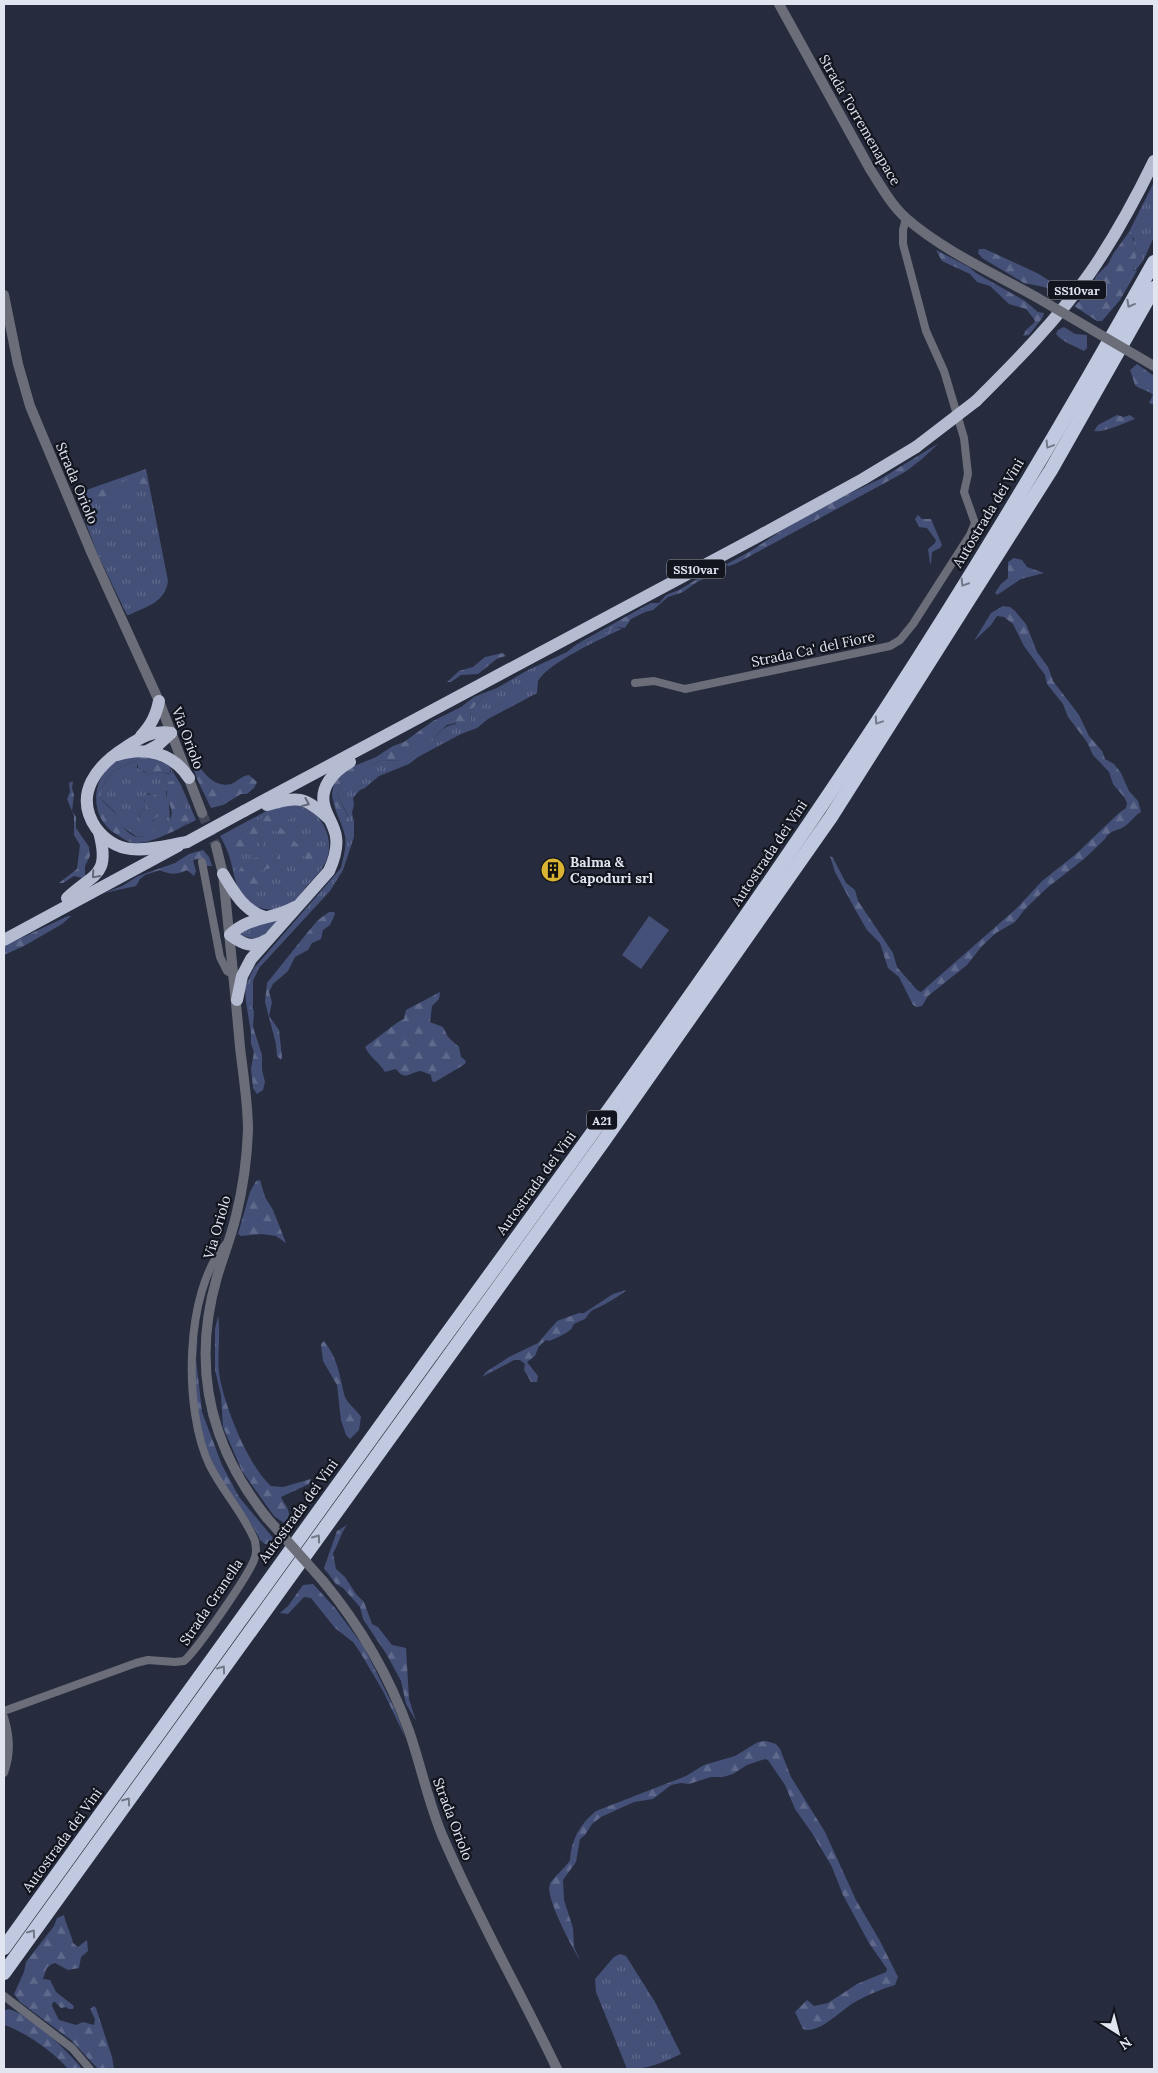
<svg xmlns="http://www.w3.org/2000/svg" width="1158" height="2073" viewBox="0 0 1158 2073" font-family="Lora,serif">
	<defs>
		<pattern id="grass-tufts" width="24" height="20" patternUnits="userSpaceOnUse" patternTransform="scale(1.25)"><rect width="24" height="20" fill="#445077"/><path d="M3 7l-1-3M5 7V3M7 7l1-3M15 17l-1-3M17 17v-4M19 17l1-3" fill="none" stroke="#5f698b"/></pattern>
		<pattern id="forest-firs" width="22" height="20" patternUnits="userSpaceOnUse" patternTransform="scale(1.25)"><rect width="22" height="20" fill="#445077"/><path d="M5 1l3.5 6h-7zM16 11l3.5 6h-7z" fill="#5f698b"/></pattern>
	</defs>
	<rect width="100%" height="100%" fill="#262c3e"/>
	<!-- grass -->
	<g fill="url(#grass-tufts)">
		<path d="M1154 182V237L1143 261 1135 271 1133 266 1136 249 1133 244 1134 239 1129 232Z"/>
		<path d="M146 469 168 581C165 603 147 606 129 615H127L97 553 75 494Z"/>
		<path d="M616 627 622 629C602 638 548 663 538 681L537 693 488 719 477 728 461 734 418 757 409 764 379 776 365 788 360 790 353 798 354 804 352 813 354 822V837L343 870 330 891 259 968 253 981V1007L246 1002 245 987 254 968 341 868C343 858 347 847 345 836 342 822 333 809 332 794L334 802 349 818 337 794 341 783 352 775 380 761 402 760 422 744 434 740C443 723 455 724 471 723L470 711 484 697 481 694 497 688 528 670 567 652 577 644 583 643Z"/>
		<path d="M134 761 137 763V768C152 775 144 777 161 772L169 774 171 772 170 767 181 785 196 820 178 829 186 824C188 810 182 800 177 788L166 791V799H160L148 793 144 799 146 808 139 813 140 818 153 821 169 803 170 820C163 828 147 837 137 837L120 825 114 811 100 798 103 786 112 772Z"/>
		<path d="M285 805C289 805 295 805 300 806 324 813 337 843 324 865 320 872 313 879 307 886 302 891 298 899 292 903 278 913 258 911 246 900 234 888 234 868 228 853 226 847 223 841 220 836L270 809Z"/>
		<path d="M279 919C265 934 260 944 238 934L247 927Z"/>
		<path d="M620 1954 626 1956 655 2002 681 2054C662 2063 648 2069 627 2069L596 1992 595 1979 614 1957Z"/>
	</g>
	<!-- forest -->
	<g fill="url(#forest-firs)">
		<path d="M1129 232H1131C1133 240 1135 246 1137 254L1133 266 1134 271 1137 270 1135 274 1120 300 1102 321H1097L1074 306 1085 296 1097 275 1108 264 1113 254Z"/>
		<path d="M979 249H985L1037 273 1058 286 1060 291 1057 293 1044 287 1024 283 982 258 978 253Z"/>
		<path d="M936 250 969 267 976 273 1025 301 1038 312 1044 313 1043 317 1029 335 1023 336 1026 330 1035 322 1034 319 1026 309 1009 304 990 286 977 282 970 274 942 261Z"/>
		<path d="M1064 327 1075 334 1087 335V348L1084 351C1075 346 1062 342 1056 334L1058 330Z"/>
		<path d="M1137 364 1154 376V405L1149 403 1153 395 1151 393C1130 383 1138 391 1130 370Z"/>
		<path d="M1117 415 1124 417 1130 415 1135 419C1124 423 1104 433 1094 431L1098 425Z"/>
		<path d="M939 443 922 459 905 472 737 563 729 566 725 565 749 552 784 529 840 498 882 478Z"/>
		<path d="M135 476H143L148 484C142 490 137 486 130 489 118 495 105 498 93 505L88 502V497L100 490 118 485Z"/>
		<path d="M918 515 922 519H931L942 545 940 548 932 552 931 564 930 563 928 549 935 543 936 540 927 528 919 527 915 519Z"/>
		<path d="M1014 558 1022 560 1027 567 1044 573 1021 579 997 595 995 593 1001 584 1008 578V562Z"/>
		<path d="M714 571 716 573 697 582 683 592 668 597 653 610 645 612 631 619 625 628 616 627 583 643 577 644 645 606 651 603H659L666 595 679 590 709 572Z"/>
		<path d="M1003 606 1010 607 1015 611 1026 624 1037 652 1048 667 1053 681 1079 715 1089 736 1102 751 1105 759 1114 764 1121 773 1129 791 1138 801 1141 812C1134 816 1131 822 1125 826 1118 831 1109 830 1105 839L1084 859 1047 888 1025 909 1015 922 996 933 982 946 967 965 928 996 922 1006 917 1007 913 1005 899 977 888 968 880 943 867 930 856 911 835 872 830 856 833 858 846 883 855 890 858 901 893 953 897 967 917 990 921 992 1017 908 1042 881 1076 854 1119 813 1126 808 1127 803 1124 797 1113 784 1109 772 1093 755 1087 742 1068 717 1063 704 1047 684 1045 675 1024 646 1013 624 1004 617 997 616 991 625 974 641 991 613Z"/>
		<path d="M503 653 506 656 498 658 478 674 461 675 451 682H447L459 671 473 667 485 657Z"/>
		<path d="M481 694 484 697 470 711 471 723 465 728 455 723 447 725 438 733 434 740 415 750 414 754 402 760 380 761 372 765 341 783 337 794 349 819V826L345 827 341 820V812L334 802 332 794 334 783 347 769 376 757 393 746 404 742 433 721 461 707 474 697Z"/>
		<path d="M186 740C193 756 207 790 231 784 237 782 241 776 249 775L257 782 254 788 247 794H241L223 805 211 808 197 779 185 743Z"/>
		<path d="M142 754 167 764 170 767V773C166 774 162 771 158 773 151 775 150 777 144 771H139L137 763 134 761 112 772 103 786 100 798C104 803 111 808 114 812 120 822 123 830 134 836 142 839 146 834 152 831 166 825 177 820 169 803L166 809 150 823 141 821 139 813 146 808 144 799 145 794 156 795 160 799H166L168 782 173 781C182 792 183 806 190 818 185 827 174 831 165 835 156 839 147 843 136 843 128 843 122 838 116 834 90 819 90 781 113 763 120 758 133 756 142 754Z"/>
		<path d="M73 781 72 788 74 795 72 811 76 817V828L89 847 90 856 85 866V876L82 878 74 876 63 883H59L77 869 80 845 74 835V816L67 799 70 792 69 783Z"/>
		<path d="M286 810 290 813 292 818 278 826C285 831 290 837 296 843 303 850 311 849 313 859L309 863 301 854 287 853C284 842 284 840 276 831H270C266 839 258 848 268 857L279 853 281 861 271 868 259 871 264 882 255 891 252 892 242 886 238 872 246 860 256 858 260 855 258 849 260 841 258 839C252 842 251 848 245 850L239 847 232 850 224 841V838L265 816Z"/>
		<path d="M203 850 209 857 212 866H206L204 858 193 860 196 871 194 876 187 870C177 875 170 875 160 870L145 875 140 879 136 886 104 893 122 886 138 876 175 863 189 854Z"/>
		<path d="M329 912H334L335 914 330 925 323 930 321 939 312 943 308 950 295 957 288 971 273 984 269 992 272 1002 269 1016 279 1030 282 1057 281 1060 277 1056 276 1044 265 1002 267 983 307 933 318 920Z"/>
		<path d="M68 916H71L62 924 24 946 4 955V946Z"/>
		<path d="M440 992 439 999 432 1006 430 1022 443 1027 448 1037 459 1047 461 1057 466 1061 465 1064 435 1082 432 1081 431 1075 421 1071C410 1072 405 1082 396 1069L385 1072C379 1062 371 1059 365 1047L398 1022 404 1019 406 1010Z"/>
		<path d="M246 1002 250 1003 254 1011 253 1027 262 1055V1070L265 1082 263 1090 257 1094 253 1088 251 1069 254 1052 251 1044V1033Z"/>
		<path d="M260 1180 265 1197 273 1210 286 1243 276 1236 262 1234 241 1236 238 1234 250 1192 256 1181Z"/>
		<path d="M626 1290C621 1296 600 1307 593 1310 589 1312 588 1316 585 1319 581 1321 577 1322 574 1324 572 1326 572 1329 570 1330 564 1335 556 1338 549 1341L546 1340 539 1346 535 1356 527 1362 538 1376 537 1382H531L524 1370 525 1364 520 1360H514L482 1377 486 1372 509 1357 538 1343 557 1321 579 1313H584L613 1294Z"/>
		<path d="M218 1316C221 1334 217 1354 219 1373 223 1403 248 1466 271 1486L283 1487 311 1479 309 1484 281 1497C285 1506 295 1514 284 1523L274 1516 242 1471 223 1427 221 1395 215 1370V1329Z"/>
		<path d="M198 1337 196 1359 202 1412 222 1465 239 1497 274 1539V1543L265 1544 260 1540C254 1524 239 1511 230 1496 221 1482 207 1452 203 1436 196 1409 192 1364 198 1337Z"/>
		<path d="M324 1341C337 1357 340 1376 344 1394 346 1403 357 1410 361 1417L359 1430 350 1439 346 1435 341 1420 337 1385 323 1361 321 1344Z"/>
		<path d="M347 1525C340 1534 339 1544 333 1553L336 1569 345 1577 356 1594 364 1602 372 1624 378 1627 392 1645 406 1648 409 1699 416 1721 406 1704 401 1681 387 1655 363 1619 360 1607 343 1588 336 1584 324 1568 337 1531Z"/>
		<path d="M313 1584 335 1608 364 1647 396 1712 406 1739 383 1691 360 1652 353 1642 335 1628 311 1598 304 1597 288 1614 280 1613 288 1606 303 1585Z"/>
		<path d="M766 1741 776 1744 780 1749 791 1777 825 1832 856 1900 880 1941 898 1977 895 1985C882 1989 867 1995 855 2002 842 2009 819 2035 803 2029L795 2012 807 2000 814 2006 828 2003 857 1984 886 1972 887 1969 869 1943 843 1895 832 1867 812 1833 795 1809 785 1785 768 1760 765 1759 747 1765 733 1774 723 1777H711L689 1784 681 1783 671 1785 653 1799 634 1802 601 1817 592 1824 585 1835 580 1839 576 1862 563 1880 564 1900 573 1928 574 1947 580 1960C573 1949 544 1896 550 1884 551 1880 566 1867 570 1860 571 1840 580 1824 596 1811L686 1776 704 1765 735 1756 758 1742Z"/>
		<path d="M64 1915C66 1925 71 1933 73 1943L78 1947 87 1940 88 1951 81 1957 79 1968 68 1970 55 1963C45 1966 46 1971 43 1979L50 1980 56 1992 74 2006 73 2009H69L66 2007 61 2008 55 2002H53L52 2006 59 2020 76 2025 83 2022 94 2025 95 2019 90 2009 94 2006 96 2008 112 2057 114 2069H98L71 2040 20 2002 14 1994 24 1972 26 1962 54 1926 57 1918Z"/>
		<path d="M8 2009C29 2013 69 2052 82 2069H68C55 2053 24 2031 4 2025V2011Z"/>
	</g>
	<!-- pitch -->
	<path fill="#445077" d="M649 916 669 930 641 969 622 955Z"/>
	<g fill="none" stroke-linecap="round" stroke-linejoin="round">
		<!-- tertiary-tunnel -->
		<path stroke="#424859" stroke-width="10" stroke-dasharray="10 5" stroke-linecap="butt" d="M202 813 216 846"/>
		<!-- minor -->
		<g stroke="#6b6e78" stroke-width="8">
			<path d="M635 683 654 681 685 689 890 646 900 640 913 624 970 535 975 523 964 492 968 474 964 438 944 371 926 331 903 244V230L906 218"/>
			<path d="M202 862 220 957 227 971 234 975"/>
			<path d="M4 1711 136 1663 148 1660 175 1662 184 1661C197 1650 248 1576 254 1560 257 1553 256 1548 255 1541 244 1514 223 1492 210 1466 183 1412 184 1290 226 1244"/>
			<path d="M4 1717C10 1737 11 1753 4 1773"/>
			<path d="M4 1996 72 2048 90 2069"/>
		</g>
		<!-- tertiary -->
		<g stroke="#6b6e78" stroke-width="10">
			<path d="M779 4 870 169C881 186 891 205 907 219 944 251 993 273 1036 297"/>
			<path d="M4 295 18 364 30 406 92 554 159 701 202 813"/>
			<path d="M216 846 223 874C229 932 235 989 240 1047 243 1074 248 1103 248 1130 247 1159 243 1188 236 1216 231 1237 223 1257 217 1277 191 1367 210 1447 267 1518"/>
			<path d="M323 1581C361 1627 389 1675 409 1731 421 1766 428 1801 442 1835 476 1915 520 1991 557 2069"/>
		</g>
		<!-- trunk -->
		<g stroke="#b5bcd1" stroke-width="12">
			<path d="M976 401C1016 361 1057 320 1090 273 1115 237 1135 200 1154 161"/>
			<path d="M171 733C153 730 141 737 126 747 97 765 73 794 96 828 104 839 117 848 131 849 149 851 169 845 187 842"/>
			<path d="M141 736C151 725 156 716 159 701"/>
			<path d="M147 751 158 745 171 733"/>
			<path d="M117 755C145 746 173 753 189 778"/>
			<path d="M267 805C297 797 304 795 328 818"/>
			<path d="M244 811 757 537 863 479 916 447"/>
			<path d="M223 874C233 891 244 911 265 917"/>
			<path d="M67 898C93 873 111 877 99 832"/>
			<path d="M4 940 178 846"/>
			<path d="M266 940C252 949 243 944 230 935 248 916 273 920 295 907"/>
			<path d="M237 1000 242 976 251 959 329 871C334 860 338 849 336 837 335 827 328 818 325 808 318 788 334 771 350 762"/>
		</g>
		<!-- motorway -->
		<g stroke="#c1c9e0" stroke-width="14">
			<path d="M4 1948C146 1751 288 1554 430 1357 585 1144 740 931 885 710 980 564 1069 414 1154 262"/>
			<path d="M4 1973 603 1142 831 817 1051 470 1154 288"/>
		</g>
		<!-- tertiary-bridge -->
		<g stroke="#6b6e78" stroke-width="10">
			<path d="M1036 297 1154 366"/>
			<path d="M267 1518 323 1581"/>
		</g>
		<!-- trunk-bridge -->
		<g stroke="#b5bcd1" stroke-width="12">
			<path d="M916 447 976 401"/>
			<path d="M187 842 244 811"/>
		</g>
	</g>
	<!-- one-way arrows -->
	<defs><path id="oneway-chevron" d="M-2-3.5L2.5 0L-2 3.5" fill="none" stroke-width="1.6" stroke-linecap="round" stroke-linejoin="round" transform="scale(1.25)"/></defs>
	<g stroke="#727888">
		<use href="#oneway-chevron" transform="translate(1130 304) rotate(119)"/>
		<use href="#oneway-chevron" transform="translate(1049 445) rotate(121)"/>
		<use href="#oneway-chevron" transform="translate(964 583) rotate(122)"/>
		<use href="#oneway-chevron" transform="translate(878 721) rotate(124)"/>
		<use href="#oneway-chevron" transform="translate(317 1538) rotate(-54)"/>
		<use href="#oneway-chevron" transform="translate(222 1669) rotate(-54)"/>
		<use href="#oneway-chevron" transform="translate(127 1801) rotate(-54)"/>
		<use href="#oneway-chevron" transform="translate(32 1933) rotate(-54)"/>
	</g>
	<g stroke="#646877">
		<use href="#oneway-chevron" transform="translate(306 803) rotate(23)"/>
		<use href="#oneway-chevron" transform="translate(95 875) rotate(131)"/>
	</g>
	<!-- icons -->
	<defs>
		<symbol id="building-disc" viewBox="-11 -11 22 22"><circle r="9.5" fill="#dab333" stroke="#12151d"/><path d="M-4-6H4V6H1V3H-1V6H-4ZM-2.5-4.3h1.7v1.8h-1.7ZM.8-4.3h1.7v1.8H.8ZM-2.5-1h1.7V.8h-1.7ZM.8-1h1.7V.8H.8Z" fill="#111"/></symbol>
	</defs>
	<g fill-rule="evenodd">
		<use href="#building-disc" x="539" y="856" width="28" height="28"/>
	</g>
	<g text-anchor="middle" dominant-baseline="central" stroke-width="4.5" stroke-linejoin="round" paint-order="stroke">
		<!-- shield labels -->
		<g fill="#12151d" stroke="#a2a7b1" stroke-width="1">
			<rect x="1048" y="280.5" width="58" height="19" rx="4"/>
			<rect x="667" y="559.5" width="58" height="19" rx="4"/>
			<rect x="587" y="1110.5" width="30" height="19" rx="4"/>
		</g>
		<g font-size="12" font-weight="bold" fill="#e0e5f0">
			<text x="1077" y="290">SS10var</text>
			<text x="696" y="569">SS10var</text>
			<text x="602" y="1120">A21</text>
		</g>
		<!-- street labels -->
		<g font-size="14" fill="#e0e5f0" stroke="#12151d">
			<text transform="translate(860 120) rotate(60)">Strada Torremenapace</text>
			<text transform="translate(77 483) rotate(67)">Strada Oriolo</text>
			<text transform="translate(988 513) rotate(-59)">Autostrada dei Vini</text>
			<text transform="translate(813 649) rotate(-12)">Strada Ca' del Fiore</text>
			<text transform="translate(188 738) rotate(69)">Via Oriolo</text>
			<text transform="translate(769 853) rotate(-56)">Autostrada dei Vini</text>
			<text transform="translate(536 1183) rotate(-54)">Autostrada dei Vini</text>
			<text transform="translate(217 1227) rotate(-74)">Via Oriolo</text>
			<text transform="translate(298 1511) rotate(-54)">Autostrada dei Vini</text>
			<text transform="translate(211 1602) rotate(-56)">Strada Granella</text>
			<text transform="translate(453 1819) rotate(69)">Strada Oriolo</text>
			<text transform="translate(62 1840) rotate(-54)">Autostrada dei Vini</text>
		</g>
		<!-- poi labels -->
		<g font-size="14" font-weight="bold" fill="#e0e5f0" stroke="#12151d" text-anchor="start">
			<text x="570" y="862">Balma &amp;<tspan x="570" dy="16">Capoduri srl</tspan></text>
		</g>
	</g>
	<!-- border -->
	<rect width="1158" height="2073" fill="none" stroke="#e0e5f0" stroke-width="10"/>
	<!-- north arrow -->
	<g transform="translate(1118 2033) rotate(144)" stroke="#12151d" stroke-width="4" paint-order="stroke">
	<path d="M0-4L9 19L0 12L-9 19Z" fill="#e0e5f0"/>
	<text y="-8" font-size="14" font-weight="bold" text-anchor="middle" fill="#e0e5f0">N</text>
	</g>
</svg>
